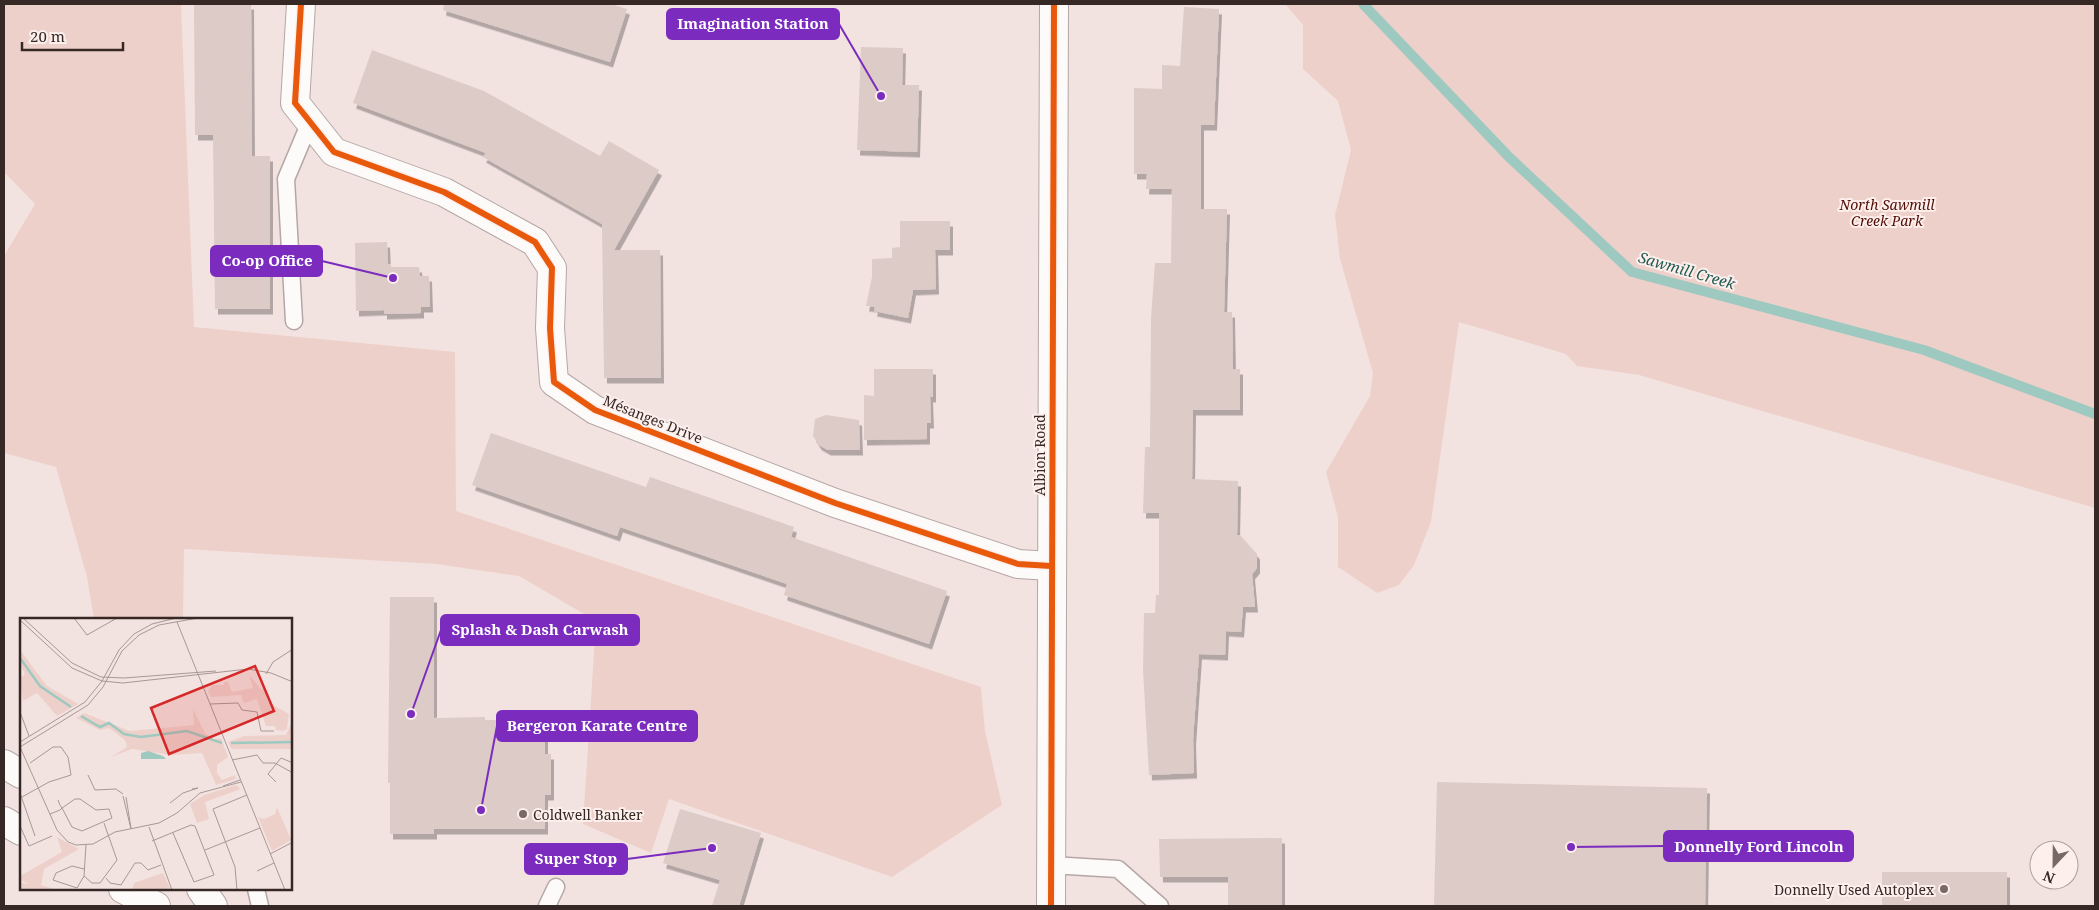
<svg xmlns="http://www.w3.org/2000/svg" width="2099" height="910" viewBox="0 0 2099 910" font-family="'Noto Serif',serif">
	<defs>
		<filter id="shadow"><feDropShadow dx="3" dy="5.5" stdDeviation="0" flood-color="#0004"/></filter>
	</defs>
	<rect width="100%" height="100%" fill="#f3e3e0"/>
	<!-- green -->
	<g fill="#eed0cb">
		<path d="M4 4H181L194 327 455 352 456 511 981 687 985 731 1002 805 892 877 669 799 651 853 583 824 596 621 519 576 436 564 184 549 183 619H94L87 577 56 467 4 453V256L35 204 4 172Z"/>
		<path d="M1285 4H2095V508L1639 375 1577 366 1566 354 1459 322 1431 522 1414 565 1399 585 1377 593 1338 567V517L1326 472 1370 396 1373 373 1340 259 1335 215 1351 150 1338 101 1303 69V25Z"/>
	</g>
	<g fill="none" stroke-linecap="round" stroke-linejoin="round">
		<!-- stream -->
		<path stroke="#9ec9c0" stroke-width="10" d="M1363 4 1509 157 1632 272 1924 350 2095 414"/>
	</g>
	<!-- building -->
	<g fill="#dccbc7" filter="url(#shadow)">
		<path d="M194 4H251L252 156H270V309H215L213 135H195Z"/>
		<path d="M444 4H611L627 9 610 62 443 10Z"/>
		<path d="M1184 7 1219 9 1214 125H1201V209H1227L1224 312H1232L1233 369H1240V410H1193L1192 479 1238 481 1237 535H1240L1257 554V568L1252 574 1255 607H1243L1241 632 1226 631 1225 655 1199 654 1193 740 1194 773 1149 775 1143 670 1144 613H1155L1156 595H1159V513H1143L1145 447H1150L1151 318 1155 263H1171L1172 189H1146L1147 174H1134V88L1162 89V65L1180 66Z"/>
		<path d="M861 47 903 48 902 85H919L917 152 857 150Z"/>
		<path d="M372 50 484 91 600 156 609 141 659 170 614 250H660L661 378H604L602 224 483 157 486 153 353 103Z"/>
		<path d="M900 221H950V250H935L936 289 913 290 908 318 874 311 875 307 866 306 872 277V259L892 258V248L900 247Z"/>
		<path d="M387 242 388 264H391V267H419L420 276H429L430 307H421V313L384 314V310L356 311 355 243Z"/>
		<path d="M874 369H933V397H930L931 423H927V439L864 440V395L874 396Z"/>
		<path d="M826 415 859 420 860 450H828L819 445 813 436 815 419Z"/>
		<path d="M491 433 646 487 650 477 794 527 791 537 947 591 929 644 784 595 787 584 752 572 620 527 617 536 472 485Z"/>
		<path d="M390 597H434V718L485 717V720H545V754H551V795H545V829H434V834H390V783H388Z"/>
		<path d="M1437 782 1707 788 1705 906H1434Z"/>
		<path d="M680 809 761 833 739 906H712L720 880 663 863Z"/>
		<path d="M1282 838V906H1228V877H1160L1159 839Z"/>
		<rect x="1882" y="872" width="125" height="34"/>
	</g>
	<g fill="none" stroke-linecap="round" stroke-linejoin="round">
		<defs>
			<g id="service">
				<path d="M294 321 286 179 310 122"/>
				<path d="M1051 865 1118 869 1160 906"/>
				<path d="M256 889 260 906"/>
				<path d="M547 906 556 887"/>
			</g>
			<path id="minor" d="M301 4 295 103 334 152 444 192 535 242 552 268 550 328 554 382 595 410 835 503 1018 564 1051 566"/>
			<path id="tertiary" d="M1051 906 1054 4"/>
			<g id="primary">
				<path d="M4 764 21 774"/>
				<path d="M4 821 21 831"/>
				<path d="M123 889 156 906"/>
				<path d="M201 889 213 906"/>
			</g>
		</defs>
		<!-- service casing -->
		<use href="#service" stroke="#b4a7a5" stroke-width="19"/>
		<!-- minor casing -->
		<use href="#minor" stroke="#b4a7a5" stroke-width="30"/>
		<!-- tertiary casing -->
		<use href="#tertiary" stroke="#b4a7a5" stroke-width="30"/>
		<!-- primary casing -->
		<use href="#primary" stroke="#b4a7a5" stroke-width="30"/>
		<!-- service -->
		<use href="#service" stroke="#fdfbfa" stroke-width="16"/>
		<!-- minor -->
		<use href="#minor" stroke="#fdfbfa" stroke-width="28"/>
		<!-- tertiary -->
		<use href="#tertiary" stroke="#fdfbfa" stroke-width="28"/>
		<!-- primary -->
		<use href="#primary" stroke="#fdfbfa" stroke-width="28"/>
		<defs>
			<g id="cycleway">
				<path d="M301 4 295 103 334 152 444 192 535 242 552 268 550 328 554 382 595 410 835 503 1018 564 1051 566"/>
				<path d="M1051 906 1054 4"/>
			</g>
		</defs>
		<!-- cycleway casing -->
		<use href="#cycleway" stroke="#fdefec" stroke-width="9"/>
		<!-- cycleway -->
		<use href="#cycleway" stroke="#e8590c" stroke-width="6"/>
	</g>
	<!-- markers -->
	<g fill="#786966" stroke="#fdefec" stroke-width="2">
		<circle cx="523" cy="814" r="5"/>
		<circle cx="1944" cy="889" r="5"/>
	</g>
	<g text-anchor="middle" dominant-baseline="central" stroke-width="4" stroke-linejoin="round" paint-order="stroke">
		<!-- park labels -->
		<g font-size="14" font-style="italic" fill="#510c04" stroke="#fdefec">
			<text x="1887" y="204">North Sawmill<tspan x="1887" dy="16">Creek Park</tspan></text>
		</g>
		<!-- street labels -->
		<g font-size="14" fill="#352825" stroke="#fdefec">
			<text transform="translate(653 419) rotate(22)">Mésanges Drive</text>
			<text transform="translate(1039 455) rotate(-90)">Albion Road</text>
		</g>
		<!-- poi labels -->
		<g font-size="14" fill="#352825" stroke="#fdefec" text-anchor="start">
			<text x="533" y="814">Coldwell Banker</text>
			<text x="1934" y="889" text-anchor="end">Donnelly Used Autoplex</text>
		</g>
		<!-- water labels -->
		<g font-size="15" font-style="italic" fill="#225b53" stroke="#fdefec">
			<text transform="translate(1687 270) rotate(16)">Sawmill Creek</text>
		</g>
	</g>
	<!-- overview -->
	<g transform="translate(20 618)">
		<rect width="272" height="272" fill="#f3e3e0"/>
		<path d="M0 32 27 68 58 86 37 98 17 75 3 83 0 60 5 56 0 47ZM229 57 241 71H245L248 84 269 96 267 111 263 113 256 112 255 108H246L237 81 224 85 221 77 191 79 188 73 192 67H204V64H208L212 74 233 70ZM173 91 185 115 193 121 201 120 208 139 197 147V155L202 162 215 157 216 161 196 167 182 135 150 137 112 131 91 139 107 129 105 122 89 110 80 112 56 100 64 95 110 113 174 107ZM272 104V131H211L208 124 224 118 266 117ZM216 167 221 171 185 184 189 201 177 205 170 186 184 177ZM257 189 271 222 252 233 238 199 244 201 255 196ZM37 219 59 231 24 251 21 267 37 272H0V265L9 266 0 262V258L42 234ZM143 255 151 272H112L114 265Z" fill="#eed0cb"/>
		<path d="M128 133 143 138 146 141H121V135Z" fill="#9ec9c0"/>
		<path fill="none" stroke="#9ec9c0" stroke-width="2.5" d="M0 40 20 68 51 89M61 98 80 109 89 105 104 116 121 119 167 113 202 125M211 125 273 124"/>
		<path fill="none" stroke="#a79895" stroke-width="1" d="M3 0 52 45 81 59 104 60 196 53M54 0 67 17 97 0M0 2 52 50 82 63 103 65 228 51 251 55 273 64M157 4 265 272M246 56 253 44 273 31M190 86 218 85 222 92 237 94 241 113H254M0 94 9 118M0 124 65 84 82 63 99 32 114 16 132 6 156 0M0 129 37 212 48 224 56 227 73 226 95 214 139 205 157 195 180 175 221 164M0 129 68 87 83 69 102 33 119 17 139 7 178 0M212 142 237 137 243 145H255L273 155M68 157 75 172 96 171 103 176M256 164 248 156 261 140 273 145M203 168 220 162M0 175 15 218M103 178 111 211M2 179 29 164 51 157 48 139 41 129H33L10 145M106 179 111 210M150 185 163 175 178 170 172 171M30 196 40 192 42 190 55 181H60L76 192 89 191 92 200 62 213 52 209 42 190 40 187 38 182M0 208 9 228 32 218M129 209 152 272M132 223 171 207 175 208 194 257 174 264 153 215M66 227 64 258 72 265H80L97 242 84 205M185 232 240 210M250 236 273 224M64 251 52 248 36 255 33 262 57 270 64 258M237 253 254 245M86 260 90 265 101 267 115 245H121L128 252 141 247M217 272 215 249 193 191 227 177"/>
		<path fill="#d62828" fill-opacity="0.15" stroke="#d62828" stroke-width="2.5" d="M235 48 254 93 149 136 131 90Z"/>
		<rect width="272" height="272" fill="none" stroke="#352825" stroke-width="2.5"/>
	</g>
	<!-- callouts -->
	<path fill="none" stroke="#7b2cbf" stroke-width="2" d="M881 96L839 24M393 278L322 261M411 714L441 630M481 810L497 726M1571 847L1664 846M712 848L627 859"/>
	<g fill="#7b2cbf" stroke="#fdefec" stroke-width="2">
		<circle cx="881" cy="96" r="5"/>
		<circle cx="393" cy="278" r="5"/>
		<circle cx="411" cy="714" r="5"/>
		<circle cx="481" cy="810" r="5"/>
		<circle cx="1571" cy="847" r="5"/>
		<circle cx="712" cy="848" r="5"/>
	</g>
	<g fill="#7b2cbf" stroke="#7b2cbf" stroke-width="2">
		<rect x="667" y="9" width="172" height="30" rx="5"/>
		<rect x="211" y="246" width="111" height="30" rx="5"/>
		<rect x="441" y="615" width="198" height="30" rx="5"/>
		<rect x="497" y="711" width="200" height="30" rx="5"/>
		<rect x="1664" y="831" width="189" height="30" rx="5"/>
		<rect x="525" y="844" width="102" height="30" rx="5"/>
	</g>
	<g font-size="15" text-anchor="middle" font-weight="bold" fill="#fff">
		<text x="753" y="29">Imagination Station</text>
		<text x="267" y="266">Co-op Office</text>
		<text x="540" y="635">Splash &amp; Dash Carwash</text>
		<text x="597" y="731">Bergeron Karate Centre</text>
		<text x="1759" y="852">Donnelly Ford Lincoln</text>
		<text x="576" y="864">Super Stop</text>
	</g>
	<!-- border -->
	<rect width="2099" height="910" fill="none" stroke="#352825" stroke-width="10"/>
	<!-- north arrow -->
	<g transform="translate(2054 865) rotate(202)"><circle r="24" fill="#fdefec" stroke="#ad9f9c"/>
	<path d="M0-4L9 19L0 12L-9 19Z" fill="#786966"/>
	<text y="-8" font-size="14" font-weight="bold" text-anchor="middle" fill="#352825">N</text>
	</g>
	<!-- scale -->
	<path d="M22 42v8h101v-8" fill="none" stroke="#352825" stroke-width="2.5"/>
	<text x="30" y="42" font-size="15" fill="#352825" stroke="#fdefec" stroke-width="4" paint-order="stroke">20 m</text>
</svg>
